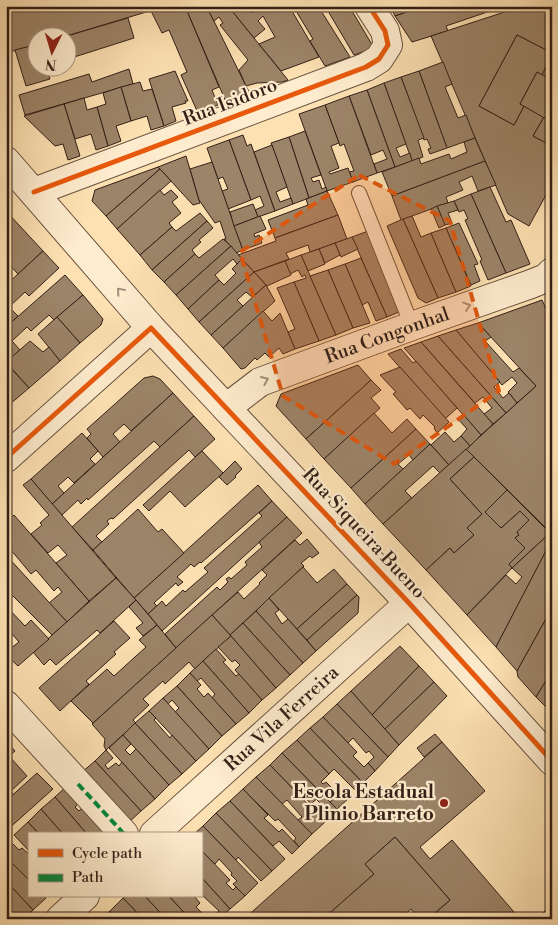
<svg xmlns="http://www.w3.org/2000/svg" width="558" height="925" viewBox="0 0 558 925" font-family="'Libre Bodoni',serif">
	<rect width="100%" height="100%" fill="#fde1b3"/>
	<filter id="stains"><feTurbulence type="fractalNoise" baseFrequency=".004" numOctaves="4"/><feColorMatrix values="0 0 0 0 .2 0 0 0 0 .09 0 0 0 0 .02 0 0 0 .5 -.17"/></filter>
	<radialGradient id="worn" r=".72"><stop offset=".6" stop-color="#630" stop-opacity="0"/><stop offset="1" stop-color="#630" stop-opacity=".3"/></radialGradient>
	<!-- building -->
	<g fill="#9c8468" stroke="#331f17">
		<path d="M19 6H166L60 38H38V44L6 53V10Z"/>
		<path d="M166 6H185L219 87 212 90 218 105 198 113 181 75 187 72 169 30 162 33 151 11Z"/>
		<path d="M185 6H199L201 10 207 7 250 94 226 102Z"/>
		<path d="M206 6H228L288 80 282 82 257 83 246 86 239 70 248 60 220 25 223 23 219 17 214 21Z"/>
		<path d="M228 6H247L252 13 262 6H289L319 57 281 71 259 44 275 37 263 16 258 21 265 29 254 38Z"/>
		<path d="M293 6H318L350 57 325 66 310 41 313 39Z"/>
		<path d="M325 6H349L374 48 354 55Z"/>
		<path d="M390 6H425L395 16Z"/>
		<path d="M425 6H505L446 26 448 31 412 42 395 16Z"/>
		<path d="M523 6H552V53L517 35 479 106 514 125 524 106 544 117 533 136 552 146V184L529 226 508 214 431 36Z"/>
		<path d="M128 18 134 38 68 59V38H60Z"/>
		<path d="M517 35 552 53V55L542 75 537 72 520 104 524 106 514 125 479 106Z"/>
		<path d="M38 44V68H46L50 79 26 86 15 50Z"/>
		<path d="M552 55V80L542 75Z"/>
		<path d="M443 62 452 84 445 87 458 118 466 115 475 138 447 148 419 71Z"/>
		<path d="M129 69 133 84 25 115 19 95 89 74 92 82Z"/>
		<path d="M175 71 188 101H185L186 103 172 107 176 121 164 126 149 79Z"/>
		<path d="M419 71 447 148 430 154 428 149 431 148 427 139 424 140 401 77Z"/>
		<path d="M537 72 552 80V114L548 120 520 104Z"/>
		<path d="M401 77 424 138 418 140 423 157 412 161 384 83Z"/>
		<path d="M140 82 143 91 152 89 164 126 151 130 147 116 131 121 121 87Z"/>
		<path d="M384 83 406 144 396 148 400 157 410 153 412 161 395 167 367 90Z"/>
		<path d="M121 87 131 121 116 126 121 141 108 146 97 107 106 104 103 93Z"/>
		<path d="M367 90 395 167 377 173 374 164 387 159 383 150 371 155 349 96Z"/>
		<path d="M349 96 377 173 353 182 349 172 354 171 344 144 340 146 339 143 325 105Z"/>
		<path d="M84 98 87 110 97 107 108 146 96 150 91 134 75 139 64 104Z"/>
		<path d="M64 104 80 156 68 160 63 144 55 146 24 116Z"/>
		<path d="M325 105 339 143 331 146 339 168 329 172 330 174 348 168 353 182 327 191 299 114Z"/>
		<path d="M552 114V146L533 136 544 117 548 120Z"/>
		<path d="M305 131 321 175 311 178 313 182 319 180 322 189 326 187 327 191 309 198 289 137Z"/>
		<path d="M243 135 247 146 251 144 275 211 258 217 255 210 264 206 260 196 251 200 229 140Z"/>
		<path d="M289 137 309 198 293 204 271 143Z"/>
		<path d="M475 138 485 161 392 196 382 172 419 158 421 164 449 154 451 159 467 152 464 142Z"/>
		<path d="M229 140 251 200 228 209 222 191 228 189 223 177 218 179 207 148Z"/>
		<path d="M272 145 287 187 276 192 280 202 291 198 293 204 275 211 254 152Z"/>
		<path d="M186 156 200 203 193 205 158 167Z"/>
		<path d="M485 161 496 185 478 191 472 176 459 182 463 190 446 197 448 203 401 220 392 196Z"/>
		<path d="M212 162 243 250 236 253 224 239H226L220 221 215 223 199 200 190 169Z"/>
		<path d="M158 167 160 169 106 216 92 201 95 190Z"/>
		<path d="M160 169 171 181 117 229 106 216Z"/>
		<path d="M490 187 506 222 511 220 530 264 506 273 471 194Z"/>
		<path d="M160 190 164 195 171 190 178 197 172 202 181 213 169 223 172 227 140 255 117 229Z"/>
		<path d="M327 191 338 215 275 238 268 220 308 205 306 199Z"/>
		<path d="M471 194 506 273 488 280 480 261 482 260 465 220 468 219 464 210 459 212 454 201Z"/>
		<path d="M454 201 458 210 448 213 452 223 445 225 437 206Z"/>
		<path d="M253 204 258 217 234 226 230 212Z"/>
		<path d="M437 206 445 225 439 228 431 209Z"/>
		<path d="M6 211 43 251 18 274 6 261Z"/>
		<path d="M200 213 207 221 152 270 140 255 172 227 176 231Z"/>
		<path d="M338 215 347 239 310 252 308 245 286 253 289 259 254 272 238 255 276 241 275 238Z"/>
		<path d="M260 216 266 229 254 234 255 237 259 235 262 243 243 250 234 226Z"/>
		<path d="M412 216 421 237 431 233 456 292 438 298 403 219Z"/>
		<path d="M403 219 438 298 426 303 418 298 387 226Z"/>
		<path d="M207 221 213 228 199 240 201 242 192 250 195 254 164 282 152 270Z"/>
		<path d="M459 223 478 264 474 265 480 281 471 285 446 228Z"/>
		<path d="M446 228 471 286 456 292 431 233Z"/>
		<path d="M368 231 396 292 392 294 399 312 387 317 352 237Z"/>
		<path d="M352 237 358 249 341 257 335 243Z"/>
		<path d="M223 239 231 246 176 295 164 282 195 254 199 258Z"/>
		<path d="M335 243 340 255 325 263 319 249Z"/>
		<path d="M231 246 242 259 237 264 233 259 215 275 219 280 188 309 176 295Z"/>
		<path d="M319 249 325 264 308 271 301 255Z"/>
		<path d="M43 251 59 268 29 296 25 292 9 307 18 316 6 327V285Z"/>
		<path d="M301 255 336 335 319 341 294 282 306 278 305 275 302 277 298 270 290 274 285 261Z"/>
		<path d="M361 258 387 317 376 321 368 302 362 305 345 264Z"/>
		<path d="M242 259 254 272 199 322 188 309 219 280 224 285 236 273 232 269Z"/>
		<path d="M285 261 291 275 267 286 254 272Z"/>
		<path d="M345 264 370 323 353 328 328 270Z"/>
		<path d="M328 270 353 328 336 335 310 276Z"/>
		<path d="M254 272 266 285 252 297 246 292 237 300 243 306 211 335 199 322Z"/>
		<path d="M65 275 83 295 54 320 49 315 31 331 27 327 12 341 20 350 6 362V327Z"/>
		<path d="M294 282 319 341 295 349 288 332 295 329 277 288Z"/>
		<path d="M266 285 275 301 223 348 211 335Z"/>
		<path d="M83 295 103 319 101 325 80 343 57 317Z"/>
		<path d="M542 300 552 321V534L466 449 536 386 478 323Z"/>
		<path d="M263 311 272 321 280 313 295 349 283 354 279 348 269 357 265 353 257 360 255 358 245 368 241 369 223 348Z"/>
		<path d="M57 317 80 343 60 361 38 334Z"/>
		<path d="M478 323 491 337 485 341 513 372 519 368 536 386 517 403 508 392 517 383 512 377 502 385 456 330Z"/>
		<path d="M456 330 500 382 494 387 503 398 509 393 517 403 506 413 438 336Z"/>
		<path d="M438 336 506 413 493 424 484 414 492 408 483 397 475 403 421 342Z"/>
		<path d="M30 341 43 352 49 347 60 361 29 388 6 362Z"/>
		<path d="M421 342 493 424 481 435 404 348Z"/>
		<path d="M401 349 413 363 416 361 457 408 445 419 388 354Z"/>
		<path d="M6 363 29 388 9 405 6 402Z"/>
		<path d="M358 365 371 380 306 439 276 406 281 394Z"/>
		<path d="M400 367 449 422 437 433 434 428 435 427 423 415 420 419 410 408 407 410 393 394 396 392 380 375Z"/>
		<path d="M153 376 160 379 173 393 131 431 124 424 113 434 120 442 103 457 87 438 91 434 87 429 144 378Z"/>
		<path d="M371 380 381 390 371 398 380 408 324 459 306 439Z"/>
		<path d="M173 393 194 416 160 447 154 441 88 500 87 498 81 504 78 500 62 515 52 504Z"/>
		<path d="M374 413 392 433 407 419 416 429 351 488 324 459Z"/>
		<path d="M463 414 481 435 470 446 461 436 467 429 458 419Z"/>
		<path d="M194 416 215 439 195 457 189 450 113 519 111 518 107 521 109 524 96 536 102 542 93 550 72 527Z"/>
		<path d="M416 429 430 444 413 460 409 455 398 464 403 469 365 504 351 488Z"/>
		<path d="M445 432 454 442 461 436 470 446 449 465 431 445Z"/>
		<path d="M82 433 98 451 90 459 95 464 74 483 68 477 58 486 64 493 52 504 31 479Z"/>
		<path d="M430 444 449 465 440 473 433 466 405 491 412 498 383 524 365 504Z"/>
		<path d="M466 449 474 457 450 479 482 514 467 528 474 535 454 553 450 548 426 570 383 524Z"/>
		<path d="M202 451 223 473 185 507 170 491 149 511 143 505Z"/>
		<path d="M474 457 507 490 485 512 501 528 520 511 529 520 517 532 519 535 515 538 525 548 509 564 512 568 467 615 426 570 450 548 454 553 474 535 467 528 482 514 450 479Z"/>
		<path d="M235 461 242 469 235 476 236 477 227 485 219 477Z"/>
		<path d="M31 479 116 578 89 601 56 563 67 555 58 545 48 553 31 534 42 525 40 523 49 515 23 485Z"/>
		<path d="M258 485 272 501 201 563 200 562 194 567 191 564 177 577 183 582 178 586 176 583 154 603 157 606 148 614 134 598Z"/>
		<path d="M507 490 550 533 512 568 509 564 525 548 515 538 519 535 517 532 529 520 520 511 501 528 485 512Z"/>
		<path d="M272 501 287 517 162 631 148 614 162 601 166 606 183 590 185 592 208 572 204 568 262 516 259 513Z"/>
		<path d="M138 509 158 532 162 529 184 553 134 598 93 550Z"/>
		<path d="M14 515 89 601 67 622 49 603 62 592 58 587 54 591 36 570 31 574 11 550 6 554V522Z"/>
		<path d="M287 517 302 533 176 648 165 634 217 587 220 590 228 582 226 579 229 577 231 579 247 565 245 562 262 547 259 542Z"/>
		<path d="M550 533 552 540 496 647 467 615 506 575 516 584 522 577 512 568Z"/>
		<path d="M307 539 319 553 312 558 310 556 301 563 304 566 230 635 212 615 238 592 244 599 260 584 259 583 267 575 262 570 295 540 300 545Z"/>
		<path d="M550 543 552 544V608L517 671 496 647Z"/>
		<path d="M6 555 67 622 52 635 6 589Z"/>
		<path d="M303 567 317 583 334 569 347 584 297 629 269 598Z"/>
		<path d="M116 578 136 600 100 633 97 630 56 665 50 659 44 665 33 652Z"/>
		<path d="M347 584 357 595 307 640 297 629Z"/>
		<path d="M357 595 359 597 358 613 316 651 307 640Z"/>
		<path d="M269 598 279 610 275 613 282 624 288 619 316 651 303 663 256 611Z"/>
		<path d="M136 600 157 625 143 636 136 628 143 623 129 607Z"/>
		<path d="M6 606 25 626 31 620 49 639 18 666 6 655V652L19 642 7 628 9 627 6 624Z"/>
		<path d="M552 608V652L549 656 552 658V671L536 697 518 677 517 671Z"/>
		<path d="M256 611 303 663 290 675 243 623Z"/>
		<path d="M212 615 231 636 195 669 189 662 165 684 163 681 143 699 149 705 133 720 136 723 106 750 104 746 105 739 92 724Z"/>
		<path d="M114 621 130 638 114 652 116 654 86 681 89 684 60 711 39 688Z"/>
		<path d="M243 623 290 675 276 688 230 635Z"/>
		<path d="M157 625 176 648 93 723 71 701 107 669 114 676 146 647 139 640Z"/>
		<path d="M231 636 276 688 262 700 235 670 240 665 235 660 232 662 218 647Z"/>
		<path d="M400 646 419 666 372 715 351 691Z"/>
		<path d="M216 649 226 660 223 662 236 676 239 674 262 700 249 713 203 661Z"/>
		<path d="M203 661 249 713 236 724 212 698 215 694 201 678 197 681 190 673Z"/>
		<path d="M419 666 434 682 385 729 372 715Z"/>
		<path d="M552 671V707H551L545 706 536 697Z"/>
		<path d="M190 673 201 685 197 689 204 697 208 693 236 724 222 736 177 686Z"/>
		<path d="M434 682 447 696 399 745 385 729Z"/>
		<path d="M177 686 222 736 209 749 175 712 179 708 172 700 168 704 163 698Z"/>
		<path d="M351 691 399 745 388 757 337 704Z"/>
		<path d="M163 698 209 749 196 761 149 711Z"/>
		<path d="M337 704 388 757 375 771 368 763 374 757 369 751 366 753 353 738 348 743 323 717Z"/>
		<path d="M149 711 156 718 154 720 170 738 172 735 196 761 182 774 135 723Z"/>
		<path d="M323 717 357 752 353 756 364 767 368 763 375 771 363 783 310 728Z"/>
		<path d="M135 723 182 774 169 785 123 735Z"/>
		<path d="M310 728 363 783 356 791 334 769 329 774 297 740Z"/>
		<path d="M435 734 442 742 424 757 417 748Z"/>
		<path d="M123 735 131 744 125 750 130 755 136 749 169 785 155 799 109 748Z"/>
		<path d="M297 740 329 774 321 782 323 784 326 782 334 790 326 798 282 753Z"/>
		<path d="M6 741 15 751 6 759Z"/>
		<path d="M442 742 485 791 420 847 430 859 452 840 520 919H428L450 900 395 837 365 864 374 874 323 919H316L311 913 304 919H244Z"/>
		<path d="M106 750 113 758 105 765 108 769 116 763 119 766 122 762 155 799 141 811 95 761Z"/>
		<path d="M282 753 322 794 311 804 298 790 296 792 270 765Z"/>
		<path d="M9 756 27 776 11 791 14 795 6 801V759Z"/>
		<path d="M95 761 141 811 128 823 81 773Z"/>
		<path d="M270 765 325 822 312 834 298 820 302 817 287 800 282 804 256 777Z"/>
		<path d="M37 773 53 789 6 831V801Z"/>
		<path d="M256 777 312 834 299 847 294 841 296 838 278 819 275 821 243 789Z"/>
		<path d="M68 785 78 804 75 807 79 811 86 804 112 834H87L55 797Z"/>
		<path d="M243 789 268 815 264 818 279 832 282 829 299 847 292 854 279 841 273 846 230 801Z"/>
		<path d="M343 789 350 797 337 809 330 802Z"/>
		<path d="M322 794 337 809 332 815 316 799Z"/>
		<path d="M55 797 87 834H63L41 809Z"/>
		<path d="M230 801 285 859 272 871 216 813Z"/>
		<path d="M41 809 63 834H39L28 822Z"/>
		<path d="M216 813 272 871 261 881 238 857 236 860 203 826Z"/>
		<path d="M28 822 39 834H29V851L14 835Z"/>
		<path d="M203 826 258 883 245 896 233 884 237 881 231 875 232 873 219 859 215 864 201 850V834H194Z"/>
		<path d="M395 837 450 900 428 919H419L411 909 400 919H323L374 874 365 864Z"/>
		<path d="M8 839 19 850 22 848 29 854V880L6 857V841Z"/>
		<path d="M201 850 230 880 226 883 233 890 236 887 245 896 230 909 201 877Z"/>
		<path d="M6 857 29 880V896H44L46 898 33 910 6 881Z"/>
		<path d="M201 877 230 909 218 919H214L213 917 219 911 201 894Z"/>
		<path d="M6 881 33 910 23 919H14L6 910Z"/>
		<path d="M125 896H145L166 919H143L123 898Z"/>
		<path d="M145 896H169L190 919H166Z"/>
		<path d="M169 896H194L200 903 196 907 208 919H190Z"/>
		<path d="M123 898 143 919H117L110 911Z"/>
		<path d="M552 905V919H536Z"/>
		<path d="M110 911 117 919H101Z"/>
	</g>
	<g fill="none" stroke-linecap="round" stroke-linejoin="round">
		<defs>
			<path id="lane" d="M359 193 412 326"/>
			<g id="street">
				<path d="M6 161 151 328 409 603 552 761"/>
				<path d="M34 192 366 67 379 59 388 45 385 31 369 6"/>
				<path id="s1" d="M226 408 260 382 412 326 531 284 546 278 552 272"/>
				<path d="M6 458 151 328"/>
				<path d="M6 705 124 834"/>
				<path id="s2" d="M154 834 409 603"/>
				<path d="M60 919 85 896"/>
			</g>
		</defs>
		<!-- lane casing -->
		<use href="#lane" stroke="#66503e" stroke-width="16"/>
		<!-- street casing -->
		<use href="#street" stroke="#66503e" stroke-width="30"/>
		<!-- lane -->
		<use href="#lane" stroke="#feecce" stroke-width="14"/>
		<!-- street -->
		<use href="#street" stroke="#feecce" stroke-width="28"/>
		<!-- quiet -->
		<path stroke="#00873e" stroke-width="4" stroke-dasharray="8 4" stroke-linecap="butt" d="M78 784 124 834"/>
		<defs>
			<g id="cycleway">
				<path d="M34 192 366 67 379 59 388 45 385 31 369 6"/>
				<path d="M6 458 151 328 409 603 552 761"/>
			</g>
		</defs>
		<!-- cycleway casing -->
		<use href="#cycleway" stroke="#feecce" stroke-width="8"/>
		<!-- cycleway -->
		<use href="#cycleway" stroke="#e8590c" stroke-width="5"/>
	</g>
	<!-- one-way arrows -->
	<defs><path id="oneway-chevron" d="M-2-3.5L2.5 0L-2 3.5" fill="none" stroke-width="1.6" stroke-linecap="round" stroke-linejoin="round" transform="scale(1.25)"/></defs>
	<g stroke="#a3907c">
		<use href="#oneway-chevron" transform="translate(120 291) rotate(-131)"/>
		<use href="#oneway-chevron" transform="translate(467 306) rotate(-19)"/>
		<use href="#oneway-chevron" transform="translate(265 380) rotate(-23)"/>
	</g>
	<!-- marked area -->
	<path fill="#df560d" fill-opacity="0.2" stroke="#df560d" stroke-width="4" stroke-dasharray="10 6" stroke-linejoin="round" d="M359 175 450 221 499 391 394 464 283 396 240 252Z"/>
	<!-- markers -->
	<circle fill="#8f2418" stroke="#feecce" stroke-width="2" cx="444" cy="803" r="5"/>
	<g text-anchor="middle" dominant-baseline="central" stroke-width="4.5" stroke-linejoin="round" paint-order="stroke">
		<!-- street labels -->
		<g font-size="19" fill="#331f17" stroke="#feecce">
			<text transform="translate(230 102) rotate(-21)">Rua Isidoro</text>
			<text stroke="none"><textPath href="#s1" startOffset="178">Rua Congonhal</textPath></text>
			<text transform="translate(364 533) rotate(47)">Rua Siqueira Bueno</text>
			<text stroke="none"><textPath href="#s2" startOffset="172">Rua Vila Ferreira</textPath></text>
		</g>
		<!-- poi labels -->
		<g font-size="19" font-weight="bold" fill="#331f17" stroke="#feecce" text-anchor="end">
			<text x="434" y="792">Escola Estadual<tspan x="434" dy="22">Plinio Barreto</tspan></text>
		</g>
	</g>
	<!-- margin -->
	<rect width="558" height="925" fill="none" stroke="#fde1b3" stroke-width="25"/>
	<rect x="8" y="8" width="543" height="910" fill="none" stroke="#331f17" stroke-width="2.5"/>
	<rect x="12" y="12" width="533" height="900" fill="none" stroke="#331f17"/>
	<!-- legend -->
	<rect x="28" y="832" width="175" height="65" fill="#feecce" stroke="#ad9a85"/>
	<rect x="38" y="849" width="25" height="8" fill="#e8590c" stroke="#ad9a85"/>
	<text x="72" y="858" font-size="15" fill="#331f17">Cycle path</text>
	<rect x="38" y="874" width="25" height="8" fill="#00873e" stroke="#ad9a85"/>
	<text x="72" y="882" font-size="15" fill="#331f17">Path</text>
	<!-- north arrow -->
	<g transform="translate(52 52) rotate(185)"><circle r="24" fill="#feecce" stroke="#ad9a85"/>
	<path d="M0-4L9 19L0 12L-9 19Z" fill="#8f2418"/>
	<text y="-8" font-size="14" font-weight="bold" text-anchor="middle" fill="#331f17">N</text>
	</g>
	<rect width="100%" height="100%" filter="url(#stains)"/>
	<rect width="100%" height="100%" fill="url(#worn)"/>
</svg>
